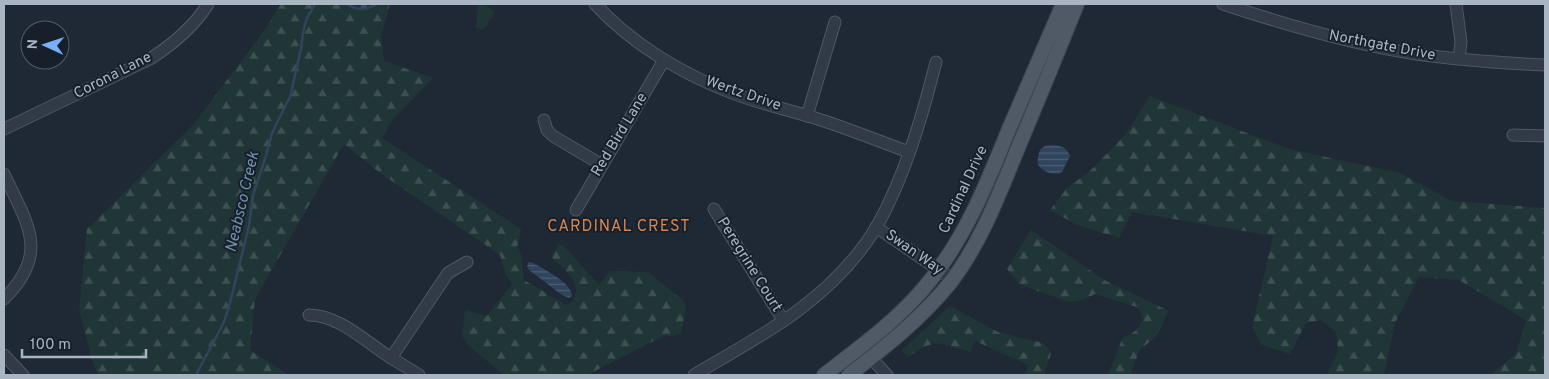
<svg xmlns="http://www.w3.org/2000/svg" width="1549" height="379" viewBox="0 0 1549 379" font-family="Overpass,sans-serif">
	<defs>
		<pattern id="forest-firs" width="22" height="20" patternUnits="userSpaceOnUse" patternTransform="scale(1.25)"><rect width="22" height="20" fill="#203536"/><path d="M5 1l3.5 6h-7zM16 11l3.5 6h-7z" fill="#3e5051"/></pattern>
		<pattern id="water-rules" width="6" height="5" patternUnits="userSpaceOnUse" patternTransform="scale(1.25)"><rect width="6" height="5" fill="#30455d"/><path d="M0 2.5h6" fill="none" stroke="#4b5e73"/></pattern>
	</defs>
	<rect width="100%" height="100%" fill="#1e2935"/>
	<!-- forest -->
	<g fill="url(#forest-firs)">
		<path d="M281 4H390L381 36 384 61 433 78 394 118 382 138 521 229 517 248 521 254 524 280 566 305 573 301C583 281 564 270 551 257L559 244 564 246 599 285 610 271 648 272 684 301 686 309 681 333 674 336H663L587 375H504L469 346 462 336 465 310 487 316 512 284 505 274 500 255 380 173 344 144 255 299 250 350 289 375H98L92 360 79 309 87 229 193 125 264 31Z"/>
		<path d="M1150 96 1289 149 1400 173 1452 201 1545 208V375H1490L1516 354 1526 320 1459 280 1419 277 1395 323 1384 375H1327L1338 351 1336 332 1321 320 1306 323 1290 354 1262 345 1252 327 1273 236 1132 212 1119 238 1077 225 1050 210 1067 188 1090 171 1126 134Z"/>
		<path d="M1031 230 1106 281 1169 311 1155 338 1140 349 1130 375H1108L1123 337C1134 334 1139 328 1144 318L1137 307 1095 294 1082 300 1070 302 1020 285 1007 269Z"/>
		<path d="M950 306 998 332 1043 343 1050 350 1051 354 1044 375H1025L1028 365 975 341 970 352C938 342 936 338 908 357L902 350Z"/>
	</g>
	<!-- green -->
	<path fill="#203536" d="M478 4C484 4 492 7 494 13L484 29 476 28Z"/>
	<!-- water -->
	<g fill="url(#water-rules)">
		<path d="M1045 146C1056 144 1066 145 1070 156L1062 172C1053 176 1044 172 1038 165 1037 158 1038 149 1045 146Z"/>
		<path d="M529 262 533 263C544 269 572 283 572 296L569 298 562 295 529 270 527 266Z"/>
	</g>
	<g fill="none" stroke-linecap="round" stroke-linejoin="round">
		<!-- stream -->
		<g stroke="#30455d" stroke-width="2.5">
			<path d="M347 4C358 11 366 10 377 4"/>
			<path d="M196 375 224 322 230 303 249 226 253 195 265 159 272 133 290 97 301 49 303 32 307 18 315 4"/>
		</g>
		<defs>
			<g id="minor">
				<path d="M595 4C632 44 683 75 735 94 761 104 789 110 815 118 847 128 878 141 909 152"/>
				<path d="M1223 4C1286 25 1350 44 1416 54 1459 60 1502 63 1545 65"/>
				<path d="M1456 4 1461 42 1459 59"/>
				<path d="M807 116 835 22"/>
				<path d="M544 120 547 130 553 136 602 165"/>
				<path d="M4 129 150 59C173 44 194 27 208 4"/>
				<path d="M1513 135 1545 136"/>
				<path d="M4 174C27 224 51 252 4 299"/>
				<path d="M714 209 783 320"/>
				<path d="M576 210 664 60"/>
				<path d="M876 227 952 279"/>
				<path d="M309 315C337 315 363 339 385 354 396 361 408 368 419 375"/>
				<path d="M4 355 23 375"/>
				<path d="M391 358 448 273 467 262"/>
				<path d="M871 358 887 375"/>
				<path d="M694 375C729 354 767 334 800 309 829 287 858 258 877 226 905 176 922 117 936 62"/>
			</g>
			<g id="major">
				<path d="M824 375C859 348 895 322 924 288 964 241 986 186 1009 129 1027 87 1045 46 1063 4"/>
				<path d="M849 375C885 347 921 319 950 283 981 243 999 194 1018 148 1038 100 1058 52 1077 4"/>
			</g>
		</defs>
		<!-- minor casing -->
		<use href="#minor" stroke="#4e5864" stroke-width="13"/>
		<!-- major casing -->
		<use href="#major" stroke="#3a444f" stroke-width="16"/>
		<!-- minor -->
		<use href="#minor" stroke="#313a46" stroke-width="11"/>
		<!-- major -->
		<use href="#major" stroke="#4f5a66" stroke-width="14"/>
	</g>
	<g text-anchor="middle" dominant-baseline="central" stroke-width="4" stroke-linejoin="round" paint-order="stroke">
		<!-- street labels -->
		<g font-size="15" fill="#aab5c3" stroke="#17202a">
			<text transform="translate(1382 46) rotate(11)">Northgate Drive</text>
			<text transform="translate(113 76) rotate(-27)">Corona Lane</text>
			<text transform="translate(743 94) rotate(19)">Wertz Drive</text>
			<text transform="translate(620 135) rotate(-59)">Red Bird Lane</text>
			<text transform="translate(964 190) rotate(-65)">Cardinal Drive</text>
			<text transform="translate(914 253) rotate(35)">Swan Way</text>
			<text transform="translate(749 265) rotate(58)">Peregrine Court</text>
		</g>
		<!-- water labels -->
		<g font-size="16" font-style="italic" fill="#728ead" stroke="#17202a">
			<text transform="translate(243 202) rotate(-77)">Neabsco Creek</text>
		</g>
		<!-- neighbourhood labels -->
		<g font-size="16" letter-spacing="1" fill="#d68753" stroke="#17202a">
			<text x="619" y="227">CARDINAL CREST</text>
		</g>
	</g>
	<!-- border -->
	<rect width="1549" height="379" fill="none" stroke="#aab5c3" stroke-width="10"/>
	<!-- north arrow -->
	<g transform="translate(45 45) rotate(273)"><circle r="24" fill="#17202a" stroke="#525c67"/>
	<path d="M0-4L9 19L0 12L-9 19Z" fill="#78b0fb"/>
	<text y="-8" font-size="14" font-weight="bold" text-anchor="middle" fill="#aab5c3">N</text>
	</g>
	<!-- scale -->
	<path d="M22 349v8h124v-8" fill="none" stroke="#aab5c3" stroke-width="2.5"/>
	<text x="30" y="349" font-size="15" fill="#aab5c3" stroke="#17202a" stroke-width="4" paint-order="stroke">100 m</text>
</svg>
